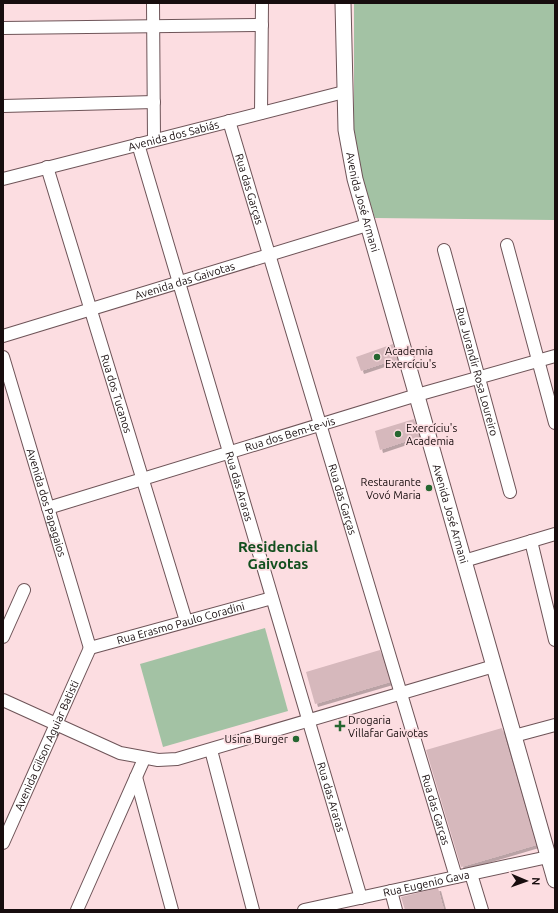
<svg xmlns="http://www.w3.org/2000/svg" width="558" height="913" viewBox="0 0 558 913" font-family="Ubuntu,sans-serif">
	<defs>
		<filter id="shadow"><feDropShadow dx="3" dy="3" stdDeviation="0" flood-color="#0004"/></filter>
	</defs>
	<rect width="100%" height="100%" fill="#fcdde1"/>
	<!-- green -->
	<g fill="#a3c2a4">
		<path d="M354 3H555V220L375 218 361 175 354 131Z"/>
		<path d="M265 628 288 711 163 747 140 664Z"/>
	</g>
	<!-- building -->
	<g fill="#d6b8bc" filter="url(#shadow)">
		<path d="M393 344 397 359 361 371 356 357Z"/>
		<path d="M414 419 419 437 380 450 375 431Z"/>
		<path d="M380 650 390 682 315 704 306 672Z"/>
		<path d="M502 728 536 845 461 867 426 750Z"/>
		<path d="M438 888 444 910H405L401 897Z"/>
	</g>
	<g fill="none" stroke-linecap="round" stroke-linejoin="round">
		<defs>
			<g id="minor">
				<path d="M153 3 154 140"/>
				<path d="M3 28 262 25"/>
				<path d="M3 106 154 102"/>
				<path d="M261 113 262 3"/>
				<path id="s1" d="M229 121 456 877"/>
				<path id="s2" d="M138 144 361 898"/>
				<path id="s3" d="M47 167 186 621"/>
				<path id="s4" d="M3 179 344 92"/>
				<path d="M507 245 555 423"/>
				<path id="s5" d="M444 250 510 492"/>
				<path id="s6" d="M3 336 367 225"/>
				<path id="s7" d="M3 357 90 648"/>
				<path id="s8" d="M48 508 417 395 555 356"/>
				<path d="M531 541 555 640"/>
				<path d="M464 561 555 534"/>
				<path d="M3 637 24 590"/>
				<path id="s9" d="M90 648 272 598"/>
				<path d="M3 700 120 753 158 760 177 759 494 666"/>
				<path d="M514 736 555 725"/>
				<path d="M211 750 253 910"/>
				<path d="M136 777 172 910"/>
				<path id="s10" d="M3 843 90 648"/>
				<path d="M471 874 482 910"/>
				<path d="M391 891 396 910"/>
				<path d="M77 910 144 759"/>
				<path id="s11" d="M304 910 548 857"/>
			</g>
			<g id="major">
				<path id="s12" d="M343 3 346 130 355 179 555 880"/>
			</g>
		</defs>
		<!-- minor casing -->
		<use href="#minor" stroke="#6e5458" stroke-width="14"/>
		<!-- major casing -->
		<use href="#major" stroke="#6e5458" stroke-width="17"/>
		<!-- minor -->
		<use href="#minor" stroke="#fff" stroke-width="12"/>
		<!-- major -->
		<use href="#major" stroke="#fff" stroke-width="15"/>
	</g>
	<!-- markers -->
	<g fill="#266630" stroke="#fcdde1" stroke-width="1.5">
		<circle cx="377" cy="357" r="4"/>
		<circle cx="398" cy="434" r="4"/>
		<circle cx="429" cy="488" r="4"/>
		<path d="M338 720h4v4h4v4h-4v4h-4v-4h-4v-4h4z"/>
		<circle cx="296" cy="739" r="4"/>
	</g>
	<g text-anchor="middle" dominant-baseline="central" stroke-width="3.5" stroke-linejoin="round" paint-order="stroke">
		<!-- street labels -->
		<g font-size="11" fill="#170d0e" stroke="#fcdde1">
			<text stroke="none"><textPath href="#s4" startOffset="176">Avenida dos Sabiás</textPath></text>
			<text stroke="none"><textPath href="#s1" startOffset="71">Rua das Garças</textPath></text>
			<text stroke="none"><textPath href="#s12" startOffset="201">Avenida José Armani</textPath></text>
			<text stroke="none"><textPath href="#s6" startOffset="190">Avenida das Gaivotas</textPath></text>
			<text stroke="none"><textPath href="#s5" startOffset="126">Rua Jurandir Rosa Loureiro</textPath></text>
			<text stroke="none"><textPath href="#s3" startOffset="237">Rua dos Tucanos</textPath></text>
			<text stroke="none"><textPath href="#s8" startOffset="253">Rua dos Bem-te-vis</textPath></text>
			<text stroke="none"><textPath href="#s2" startOffset="357">Rua das Araras</textPath></text>
			<text stroke="none"><textPath href="#s1" startOffset="395">Rua das Garças</textPath></text>
			<text stroke="none"><textPath href="#s7" startOffset="152">Avenida dos Papagaios</textPath></text>
			<text stroke="none"><textPath href="#s12" startOffset="525">Avenida José Armani</textPath></text>
			<text stroke="none"><textPath href="#s9" startOffset="94">Rua Erasmo Paulo Coradini</textPath></text>
			<text stroke="none"><textPath href="#s10" startOffset="107">Avenida Gilson Aguiar Batisti</textPath></text>
			<text stroke="none"><textPath href="#s2" startOffset="681">Rua das Araras</textPath></text>
			<text stroke="none"><textPath href="#s1" startOffset="719">Rua das Garças</textPath></text>
			<text stroke="none"><textPath href="#s11" startOffset="125">Rua Eugenio Gava</textPath></text>
		</g>
		<!-- poi labels -->
		<g font-size="11" fill="#170d0e" stroke="#fcdde1" text-anchor="start">
			<text x="385" y="351">Academia<tspan x="385" dy="13">Exercíciu's</tspan></text>
			<text x="406" y="428">Exercíciu's<tspan x="406" dy="13">Academia</tspan></text>
			<text x="421" y="482" text-anchor="end">Restaurante<tspan x="421" dy="13">Vovó Maria</tspan></text>
			<text x="348" y="720">Drogaria<tspan x="348" dy="13">Villafar Gaivotas</tspan></text>
			<text x="288" y="739" text-anchor="end">Usina Burger</text>
		</g>
		<!-- district labels -->
		<g font-size="15" font-weight="bold" fill="#124f1e" stroke="#fcdde1">
			<text x="278" y="546">Residencial<tspan x="278" dy="17">Gaivotas</tspan></text>
		</g>
	</g>
	<!-- border -->
	<rect width="558" height="913" fill="none" stroke="#170d0e" stroke-width="8"/>
	<!-- north arrow -->
	<g transform="translate(526 881) rotate(92)" stroke="#fcdde1" stroke-width="3" paint-order="stroke">
	<path d="M0-3L7 15L0 10L-7 15Z" fill="#170d0e"/>
	<text y="-6" font-size="11" font-weight="bold" text-anchor="middle" fill="#170d0e">N</text>
	</g>
</svg>
